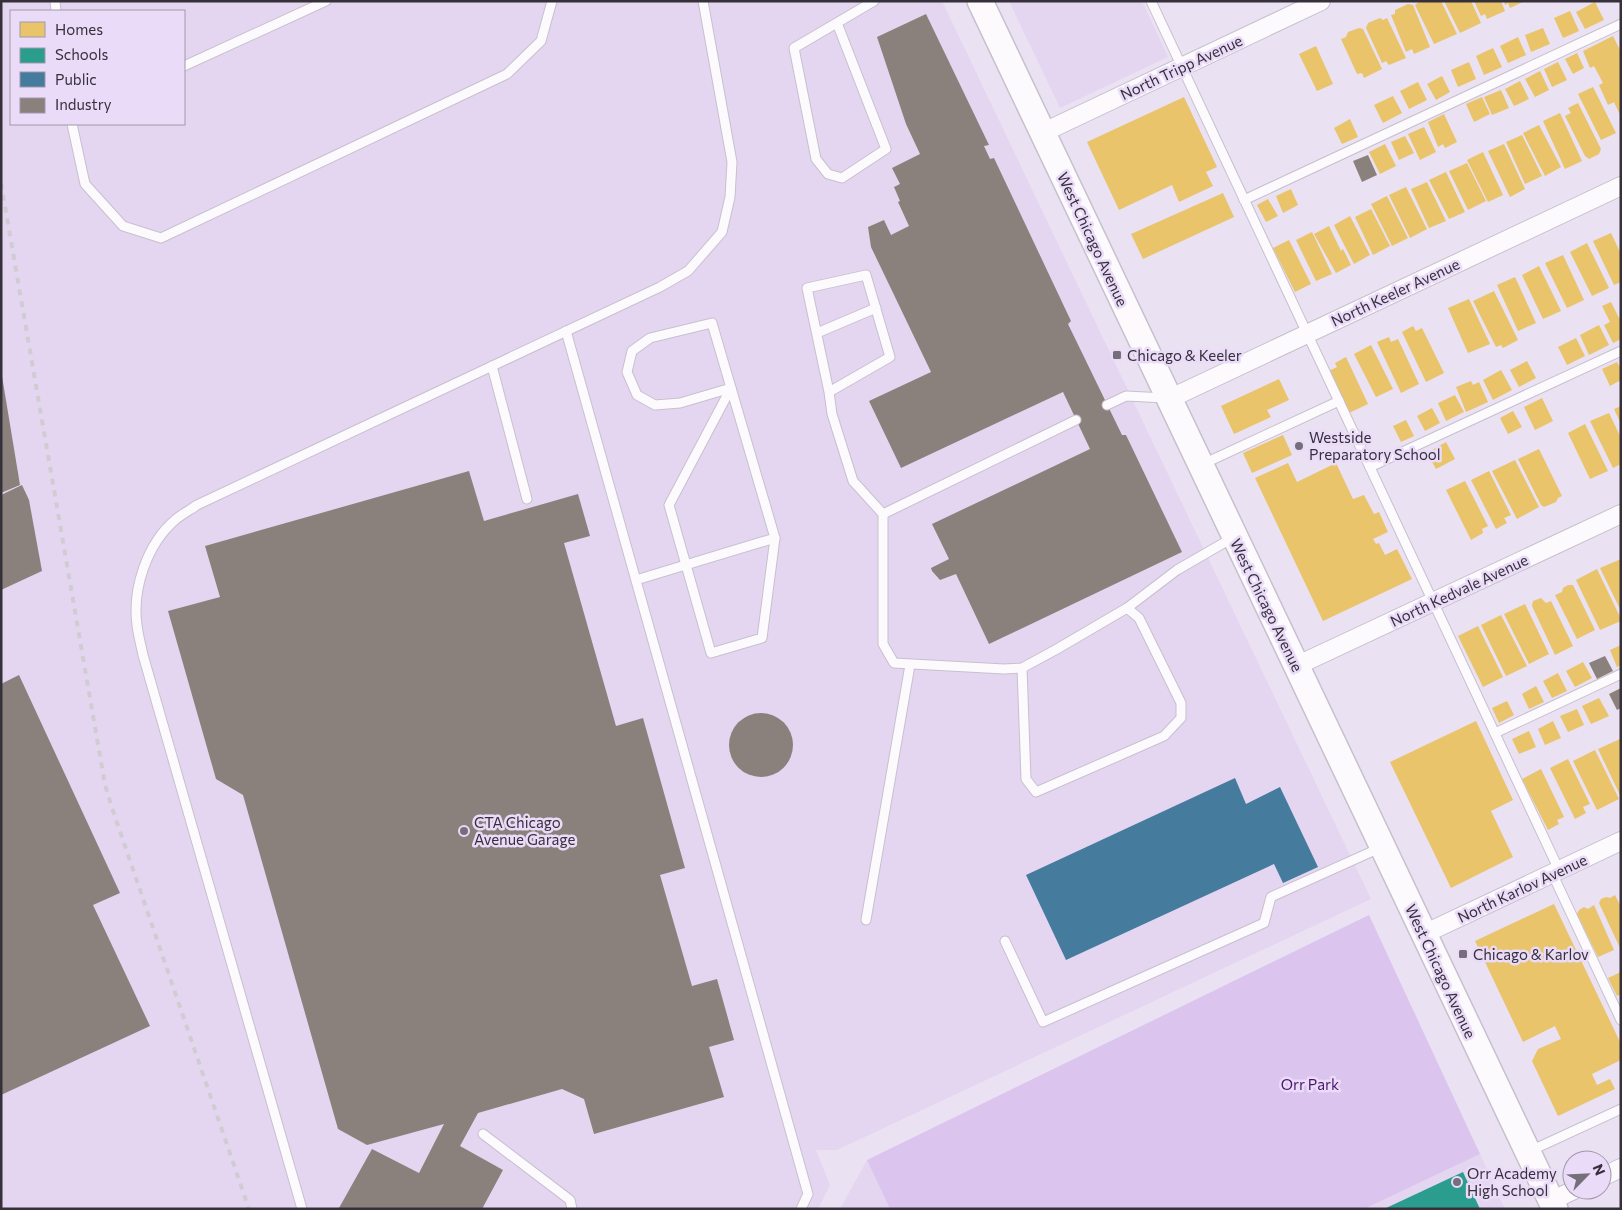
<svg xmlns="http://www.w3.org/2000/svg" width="1622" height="1210" viewBox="0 0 1622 1210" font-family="Commissioner,sans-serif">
	<rect width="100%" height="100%" fill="#eae1f2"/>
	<!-- built -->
	<g fill="#e4d6f1" fill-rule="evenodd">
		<path d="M1 1H942L1371 899 837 1150H816L830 1185 818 1209H1ZM11 11H184V124H11Z"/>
		<path d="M1009 1H1142L1168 57 1060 108Z"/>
		<path d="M1480 1154 1505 1209H1364Z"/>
		<path d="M867 1160 890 1209H840Z"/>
	</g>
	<!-- green -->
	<path fill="#dbc4ee" d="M1369 915 1480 1154 1364 1209H890L867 1160Z"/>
	<!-- homes -->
	<g fill="#e9c46a">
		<path d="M1420 1H1441L1457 34 1434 44 1415 5Z"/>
		<path d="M1444 1H1471L1481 23 1460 33Z"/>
		<path d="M1474 1H1501L1505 11 1487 19 1485 14 1481 16Z"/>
		<path d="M1504 1H1525L1510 8 1508 3 1505 5Z"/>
		<path d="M1595 2 1604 20 1585 29 1576 12Z"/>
		<path d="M1408 4 1413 5 1430 47 1414 54 1412 49 1406 52 1391 15 1395 14V10Z"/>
		<path d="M1570 11 1579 31 1563 38 1554 18Z"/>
		<path d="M1380 18 1383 20 1387 18 1406 58 1389 65 1386 61 1382 63 1366 28 1368 23Z"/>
		<path d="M1359 28 1363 29 1382 69 1364 78 1362 73 1357 74 1341 39 1346 37 1348 32Z"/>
		<path d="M1543 28 1550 44 1531 52 1525 35Z"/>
		<path d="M1613 36 1621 52V117L1614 102 1608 105 1599 85 1603 83 1594 66 1590 68 1583 51Z"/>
		<path d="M1518 37 1526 55 1508 63 1500 46Z"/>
		<path d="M1316 46 1333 84 1317 91 1299 54Z"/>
		<path d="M1493 48 1502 67 1484 75 1476 56Z"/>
		<path d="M1577 53 1584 68 1573 74 1565 59Z"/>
		<path d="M1469 62 1476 79 1458 87 1451 70Z"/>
		<path d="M1558 62 1567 80 1552 87 1544 69Z"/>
		<path d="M1540 71 1549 90 1535 97 1525 79Z"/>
		<path d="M1442 76 1450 92 1436 100 1427 84Z"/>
		<path d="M1520 81 1529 99 1514 106 1505 89Z"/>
		<path d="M1418 82 1427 100 1409 109 1400 91Z"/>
		<path d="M1593 87 1616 133 1601 140 1578 94Z"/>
		<path d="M1501 90 1509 108 1492 115 1484 97Z"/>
		<path d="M1393 96 1402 113 1383 123 1374 105Z"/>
		<path d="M1184 97 1217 167 1206 172 1213 186 1179 202 1172 185 1119 210 1087 142Z"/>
		<path d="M1482 97 1490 114 1474 122 1466 104Z"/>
		<path d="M1578 103 1601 149 1599 154 1589 159 1585 156 1565 116 1571 113 1568 108Z"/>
		<path d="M1560 113 1582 161 1565 169 1543 121Z"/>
		<path d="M1444 114 1457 142 1445 148 1443 144 1438 147 1428 122Z"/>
		<path d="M1350 119 1358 137 1342 144 1334 128Z"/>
		<path d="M1539 125 1561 167 1545 176 1523 133Z"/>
		<path d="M1424 127 1436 152 1420 160 1408 134Z"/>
		<path d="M1522 135 1542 176 1525 184 1506 142Z"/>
		<path d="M1405 136 1414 153 1399 160 1391 142Z"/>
		<path d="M1385 144 1396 166 1380 174 1369 152Z"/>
		<path d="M1504 144 1525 189 1510 197 1488 151Z"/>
		<path d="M1483 152 1503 195 1488 202 1467 160Z"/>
		<path d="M1467 163 1486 201 1468 210 1449 171Z"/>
		<path d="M1446 172 1465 212 1449 219 1429 180Z"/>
		<path d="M1427 182 1446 221 1429 228 1411 189Z"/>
		<path d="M1406 187 1427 229 1410 238 1389 195Z"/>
		<path d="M1291 189 1298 205 1283 213 1276 196Z"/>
		<path d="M1223 193 1234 217 1143 259 1131 234Z"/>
		<path d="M1387 196 1408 238 1392 246 1371 204Z"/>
		<path d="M1268 199 1278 216 1266 222 1257 205Z"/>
		<path d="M1371 209 1390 246 1373 255 1355 217Z"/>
		<path d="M1350 216 1370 255 1354 264 1334 225Z"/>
		<path d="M1329 226 1341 251 1343 249 1351 265 1336 273 1314 234Z"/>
		<path d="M1312 232 1332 274 1316 281 1296 240Z"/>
		<path d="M1611 233 1621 254V282L1614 285 1593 241Z"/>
		<path d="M1289 240 1311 284 1295 292 1273 248Z"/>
		<path d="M1587 243 1609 288 1592 296 1570 252Z"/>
		<path d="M1563 255 1584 300 1567 308 1545 263Z"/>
		<path d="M1539 266 1561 311 1543 319 1522 275Z"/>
		<path d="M1515 277 1536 323 1518 331 1497 285Z"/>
		<path d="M1494 291 1518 340 1503 348 1501 345 1496 347 1473 301Z"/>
		<path d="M1469 299 1490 344 1468 353 1448 308Z"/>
		<path d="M1611 302 1619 318 1621 317V339L1613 343 1604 325 1610 322 1602 306Z"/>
		<path d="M1599 325 1609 345 1589 355 1580 335Z"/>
		<path d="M1413 326 1416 331 1422 328 1444 373 1426 382 1402 332Z"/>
		<path d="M1389 337 1391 342 1398 339 1419 384 1401 393 1377 342Z"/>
		<path d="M1576 338 1585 356 1567 365 1558 347Z"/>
		<path d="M1371 345 1393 389 1376 397 1354 354Z"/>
		<path d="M1346 357 1368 404 1349 413 1329 371 1337 367 1335 363Z"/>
		<path d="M1527 361 1536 378 1519 387 1510 370Z"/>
		<path d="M1617 362 1621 369V380L1610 386 1602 369Z"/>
		<path d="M1501 370 1512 390 1493 400 1483 380Z"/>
		<path d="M1279 379 1289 400 1267 410 1271 417 1234 434 1221 406Z"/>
		<path d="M1471 381 1473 385 1479 382 1488 402 1466 412 1456 387Z"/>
		<path d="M1455 395 1464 412 1446 421 1438 403Z"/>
		<path d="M1542 398 1553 421 1535 430 1524 407Z"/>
		<path d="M1621 406V424L1614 409Z"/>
		<path d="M1432 408 1440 423 1425 431 1417 416Z"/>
		<path d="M1513 411 1522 427 1508 434 1500 418Z"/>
		<path d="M1609 413 1621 438V464L1613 468 1590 421Z"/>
		<path d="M1406 420 1414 436 1401 442 1393 426Z"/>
		<path d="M1585 424 1608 471 1590 479 1568 433Z"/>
		<path d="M1283 435 1292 455 1252 473 1243 453Z"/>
		<path d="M1446 442 1455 459 1436 469 1427 453Z"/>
		<path d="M1539 449 1562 496 1558 498 1556 502 1544 507 1541 505 1518 459Z"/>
		<path d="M1515 460 1539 507 1517 519 1492 471Z"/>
		<path d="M1288 463 1297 482 1336 463 1353 499 1364 495 1374 514 1379 512 1388 532 1373 539 1376 544 1379 543 1385 555 1397 549 1412 579 1323 621 1255 478Z"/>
		<path d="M1489 471 1511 515 1504 518 1507 523 1496 529 1471 480Z"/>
		<path d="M1465 481 1488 526 1482 529 1483 533 1471 540 1446 490Z"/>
		<path d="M1621 559V611L1600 568Z"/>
		<path d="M1597 569 1621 619V621L1600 630 1576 580Z"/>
		<path d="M1568 585H1573L1595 630 1577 639 1555 595 1562 592 1563 588Z"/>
		<path d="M1541 598 1546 603 1551 601 1573 646 1555 655 1532 606 1533 601Z"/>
		<path d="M1525 604 1549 654 1529 664 1504 614Z"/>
		<path d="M1501 615 1527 666 1506 676 1481 625Z"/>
		<path d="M1478 626 1503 677 1483 687 1458 636Z"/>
		<path d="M1621 645V665L1617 667 1610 650Z"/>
		<path d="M1583 662 1592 678 1575 687 1566 671Z"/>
		<path d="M1558 673 1567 691 1552 698 1543 681Z"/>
		<path d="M1536 686 1544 702 1529 709 1522 694Z"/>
		<path d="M1599 698 1609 716 1591 724 1582 706Z"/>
		<path d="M1507 701 1514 715 1499 723 1492 708Z"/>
		<path d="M1577 709 1584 725 1568 732 1560 716Z"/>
		<path d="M1476 721 1513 800 1491 811 1513 857 1451 888 1390 762Z"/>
		<path d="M1553 721 1561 738 1545 745 1538 729Z"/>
		<path d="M1529 731 1536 747 1519 754 1512 739Z"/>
		<path d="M1620 739 1621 742V797L1598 749Z"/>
		<path d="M1595 750 1619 799 1597 810 1573 761Z"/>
		<path d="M1568 759 1590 804 1583 807 1586 813 1575 819 1550 768Z"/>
		<path d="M1541 769 1564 817 1557 820 1559 824 1548 830 1522 779Z"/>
		<path d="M1615 895 1621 907V950L1599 903 1601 899 1606 897 1610 898Z"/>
		<path d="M1554 904 1621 1044V1060L1592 1074 1597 1085 1610 1079 1615 1089 1558 1116 1532 1061 1538 1049 1561 1039 1555 1026 1523 1042 1475 941Z"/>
		<path d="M1594 905 1614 950 1598 957 1577 914 1579 910 1584 907 1588 909Z"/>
		<path d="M1621 972V994L1617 996 1608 978Z"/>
	</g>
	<!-- schools -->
	<path fill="#2a9d8f" d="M1463 1172 1480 1209H1384Z"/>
	<!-- public -->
	<path fill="#457b9d" d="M1235 778 1246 804 1280 787 1318 867 1283 883 1274 864 1066 960 1026 875Z"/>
	<!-- industry -->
	<g fill="#8a817c">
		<path d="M926 14 989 145 984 146 990 159 994 158 1071 321 1068 324 1122 435H1126L1182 552 989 644 956 574 940 580 932 571 931 568 949 559 932 524 1090 449 1063 392 901 468 869 401 931 372 871 247 868 227 884 220 891 235 909 226 898 202 900 201 894 187 900 184 892 168 920 154 906 124 877 37Z"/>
		<path d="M1368 155 1377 175 1362 182 1353 161Z"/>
		<path d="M1 370 20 485 1 493Z"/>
		<path d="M469 471 484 521 578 494 590 536 564 543 616 726 643 718 685 868 660 875 692 986 717 979 734 1040 709 1047 724 1097 594 1134 584 1099 562 1089 478 1113 460 1146 503 1170 482 1209H342L339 1208 372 1149 419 1173 444 1124 367 1145 338 1129 243 795 216 779 168 611 220 597 205 546Z"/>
		<path d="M22 485 29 500 42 571 1 590V495Z"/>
		<path d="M1605 656 1613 671 1597 679 1589 663Z"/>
		<path d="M19 675 120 893 93 905 150 1026 1 1095V684Z"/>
		<path d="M1621 688V708L1617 710 1609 694Z"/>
		<circle cx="761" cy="745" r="32"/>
	</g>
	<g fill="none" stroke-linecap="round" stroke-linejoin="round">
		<defs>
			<g id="lane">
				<path d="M55 1 56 11"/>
				<path d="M1151 1 1559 870"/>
				<path d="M837 23 886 149 842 178 828 174 816 159 794 48 874 1"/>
				<path d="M184 66 326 1"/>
				<path d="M72 124 85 184 123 226 161 238 507 74 541 41 552 1"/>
				<path d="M1244 200 1621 24"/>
				<path d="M566 331 808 1194 801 1209"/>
				<path d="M817 333 876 308"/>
				<path d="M492 366 527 499"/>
				<path d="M731 388 669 505 711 653 762 638 775 538"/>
				<path d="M829 392 890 357 866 275 807 288 829 392 832 414 853 481 883 514V644L894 663 1004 669 1022 668 1057 649 1127 608 1177 570 1234 537"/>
				<path d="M1107 405 1126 396 1166 398"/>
				<path d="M1203 464 1339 401"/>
				<path d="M1370 467 1621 351"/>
				<path d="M883 514 1076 420"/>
				<path d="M636 580 775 538 712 323 650 338 632 351 627 372 637 395 655 405 680 403 731 388"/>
				<path d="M1022 668 1026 779 1036 792 1164 736 1181 718V703L1139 618 1127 608"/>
				<path d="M1495 733 1621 674"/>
				<path d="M1552 873 1621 1020"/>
				<path d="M866 920 910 665"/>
				<path d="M1005 941 1043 1022 1264 923 1271 897 1382 847"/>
				<path d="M483 1134 570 1200 572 1209"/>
				<path d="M1530 1151 1621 1109"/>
				<path d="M302 1209 143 655C141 645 138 635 137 625 132 589 147 544 175 520 182 514 190 510 197 505L660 287 688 271 722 232 730 197 732 162 703 1"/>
			</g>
			<g id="street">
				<path d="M1042 133 1321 1"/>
				<path d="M1169 399 1621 186"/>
				<path d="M1296 666 1621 514"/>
				<path d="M1424 934 1621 841"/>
				<path d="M1602 1177 1621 1168"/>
				<path d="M1551 1201 1574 1190"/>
			</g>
			<path id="secondary" d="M980 1 1555 1209"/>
		</defs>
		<!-- lane casing -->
		<use href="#lane" stroke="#c7c0cd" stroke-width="11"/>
		<!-- street casing -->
		<use href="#street" stroke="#c7c0cd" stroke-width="20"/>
		<!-- secondary casing -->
		<use href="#secondary" stroke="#c7c0cd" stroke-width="28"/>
		<!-- lane -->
		<use href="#lane" stroke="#fcfafd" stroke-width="9"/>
		<!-- street -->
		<use href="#street" stroke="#fcfafd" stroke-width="18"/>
		<!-- secondary -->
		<use href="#secondary" stroke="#fcfafd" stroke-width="25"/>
		<!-- rail -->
		<path stroke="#d0cdd2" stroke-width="4" stroke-dasharray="6 6" stroke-linecap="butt" d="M1 183 105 785 112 808 249 1209"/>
	</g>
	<!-- markers -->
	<g fill="#756e7b" stroke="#eadbf8" stroke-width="2">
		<rect x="1112" y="350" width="10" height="10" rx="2.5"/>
		<circle cx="1299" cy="446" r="5"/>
		<circle cx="464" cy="831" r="5"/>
		<rect x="1458" y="949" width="10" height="10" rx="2.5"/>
		<circle cx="1457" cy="1182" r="5"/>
	</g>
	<g text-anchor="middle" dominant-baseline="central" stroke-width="5" stroke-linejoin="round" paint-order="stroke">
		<!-- street labels -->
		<g font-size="15" fill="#36303b" stroke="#eadbf8">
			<text transform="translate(1181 67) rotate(-25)">North Tripp Avenue</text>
			<text transform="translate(1093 239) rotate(65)">West Chicago Avenue</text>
			<text transform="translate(1395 292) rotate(-25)">North Keeler Avenue</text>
			<text transform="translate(1459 590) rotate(-25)">North Kedvale Avenue</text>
			<text transform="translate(1267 605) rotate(64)">West Chicago Avenue</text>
			<text transform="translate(1522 888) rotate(-25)">North Karlov Avenue</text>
			<text transform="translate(1441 971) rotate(65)">West Chicago Avenue</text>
		</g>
		<!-- poi labels -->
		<g font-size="15" fill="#36303b" stroke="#eadbf8" text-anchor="start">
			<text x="1127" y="355">Chicago &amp; Keeler</text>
			<text x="1309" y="437">Westside<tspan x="1309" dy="17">Preparatory School</tspan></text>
			<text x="474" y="822">CTA Chicago<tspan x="474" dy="17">Avenue Garage</tspan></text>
			<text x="1473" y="954">Chicago &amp; Karlov</text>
			<text x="1467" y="1173">Orr Academy<tspan x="1467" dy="17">High School</tspan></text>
		</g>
		<!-- park labels -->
		<g font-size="15" fill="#4b146c" stroke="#eadbf8">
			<text x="1310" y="1084">Orr Park</text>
		</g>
	</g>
	<!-- border -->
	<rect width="1622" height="1210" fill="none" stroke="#36303b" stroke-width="5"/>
	<!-- legend -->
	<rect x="10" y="10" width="175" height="115" fill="#eadbf8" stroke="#a297ac"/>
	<rect x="20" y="22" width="25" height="15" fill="#e9c46a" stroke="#a297ac"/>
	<text x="55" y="35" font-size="15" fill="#36303b">Homes</text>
	<rect x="20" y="48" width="25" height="15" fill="#2a9d8f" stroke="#a297ac"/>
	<text x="55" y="60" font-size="15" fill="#36303b">Schools</text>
	<rect x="20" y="72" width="25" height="15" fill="#457b9d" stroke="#a297ac"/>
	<text x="55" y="85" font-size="15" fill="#36303b">Public</text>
	<rect x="20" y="98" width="25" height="15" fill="#8a817c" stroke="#a297ac"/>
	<text x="55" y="110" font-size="15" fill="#36303b">Industry</text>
	<!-- north arrow -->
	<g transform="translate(1587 1175) rotate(66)"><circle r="24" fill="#eadbf8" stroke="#a297ac"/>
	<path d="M0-4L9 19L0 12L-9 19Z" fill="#756e7b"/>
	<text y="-8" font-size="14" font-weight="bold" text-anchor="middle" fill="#36303b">N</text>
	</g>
</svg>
